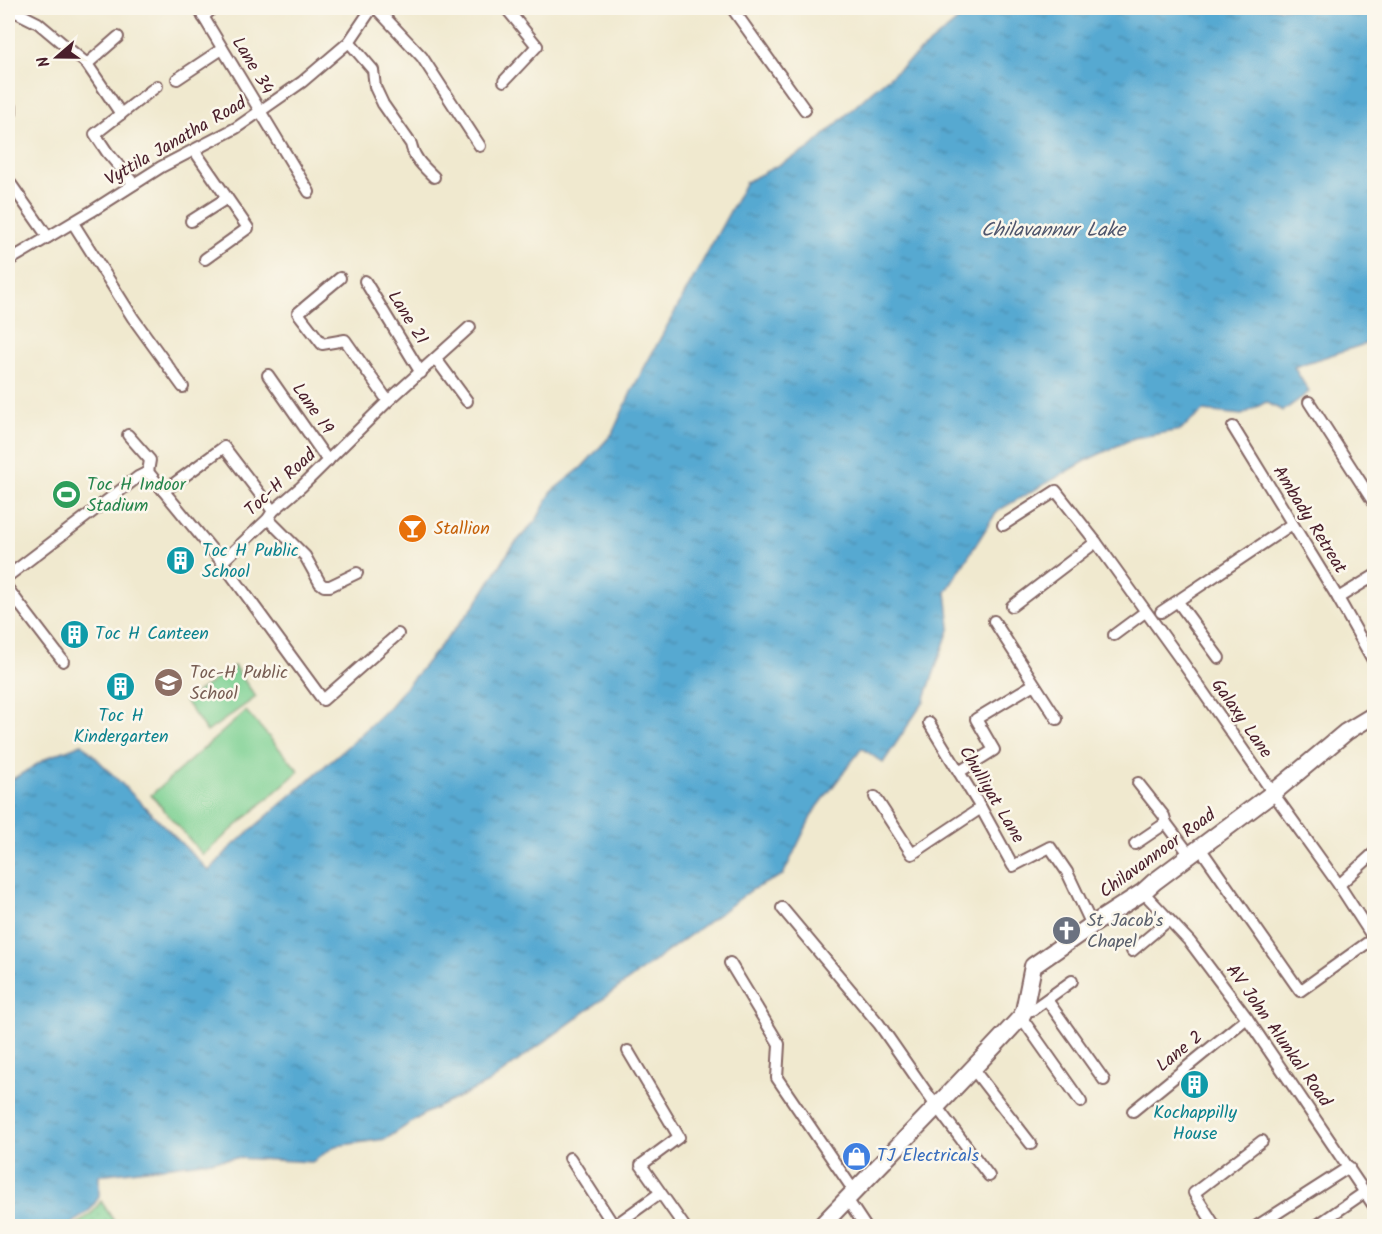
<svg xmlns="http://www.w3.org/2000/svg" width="1382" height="1234" viewBox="0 0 1382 1234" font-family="Kalam,sans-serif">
	<defs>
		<pattern id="grass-dots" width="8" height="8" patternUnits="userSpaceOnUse" patternTransform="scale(1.5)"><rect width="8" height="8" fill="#7cd092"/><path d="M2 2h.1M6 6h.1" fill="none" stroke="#6db27e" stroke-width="1.8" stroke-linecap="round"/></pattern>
		<pattern id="water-ripples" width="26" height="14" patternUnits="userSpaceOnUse" patternTransform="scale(1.5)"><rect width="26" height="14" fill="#56a9d1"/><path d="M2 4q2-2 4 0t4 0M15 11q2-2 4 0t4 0" fill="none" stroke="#4989aa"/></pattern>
	</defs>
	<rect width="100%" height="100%" fill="#fbf7ec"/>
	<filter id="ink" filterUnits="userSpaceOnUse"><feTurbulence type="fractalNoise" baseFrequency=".0167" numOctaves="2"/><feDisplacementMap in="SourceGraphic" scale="12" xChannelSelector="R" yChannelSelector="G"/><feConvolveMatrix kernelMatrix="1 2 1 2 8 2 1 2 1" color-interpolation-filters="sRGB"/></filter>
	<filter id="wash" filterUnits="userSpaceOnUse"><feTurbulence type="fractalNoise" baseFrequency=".008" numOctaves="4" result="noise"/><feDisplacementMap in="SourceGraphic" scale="24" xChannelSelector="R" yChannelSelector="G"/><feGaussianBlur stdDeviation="1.35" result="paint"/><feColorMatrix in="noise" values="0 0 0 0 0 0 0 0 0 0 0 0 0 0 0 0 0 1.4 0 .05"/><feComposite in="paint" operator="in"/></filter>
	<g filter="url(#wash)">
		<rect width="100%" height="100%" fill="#f0e9cf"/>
		<!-- grass -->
		<path fill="url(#grass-dots)" stroke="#63785e" stroke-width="1.5" d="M101 1201 117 1226H75L93 1212Z"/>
		<!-- pitch -->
		<g fill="#7cd092" stroke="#63785e" stroke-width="1.5">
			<path d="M234 666 256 697 207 732 185 701Z"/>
			<path d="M246 711 299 771 203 855 151 795Z"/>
		</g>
		<!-- water -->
		<path fill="url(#water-ripples)" stroke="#50647e" stroke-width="1.5" d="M973 8H1374V341L1294 367 1309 392 1283 411 1266 402 1242 415 1203 411 1180 430 1134 438 1091 458 997 511 946 592 950 627 924 701 883 763 862 748 813 813 783 875 753 889 488 1083 424 1114 386 1139 335 1146 312 1162 235 1158 99 1175V1197L91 1209 69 1226H8V782L49 757 82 744 209 871 230 848 356 739 389 707 475 605 511 548 537 519 552 491 582 467 612 434 632 390 746 182 809 149 871 92Z"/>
	</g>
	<g filter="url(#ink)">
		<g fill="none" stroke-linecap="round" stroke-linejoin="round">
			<defs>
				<g id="street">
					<path d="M8 8 38 23 87 64 121 114"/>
					<path d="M198 8 309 192"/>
					<path d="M376 8 422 57 480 146"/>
					<path d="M732 8 805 110"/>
					<path d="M203 17 213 8"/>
					<path d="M349 42 373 70 375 87 383 104 411 144C414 159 424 167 434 177"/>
					<path d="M87 64 118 37"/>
					<path d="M177 79 222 49"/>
					<path d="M504 81 537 46 506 8"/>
					<path d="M8 103 11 107V113L8 117"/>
					<path d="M194 150 248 228 205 259"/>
					<path d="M8 180 48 237"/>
					<path d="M134 184 107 152 95 134 157 86"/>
					<path d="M191 221 227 198"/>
					<path d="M73 223 133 318 183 387"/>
					<path d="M8 261 92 211 161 167 236 128 302 82 349 42 372 8"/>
					<path d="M340 278 298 313 322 344 345 340 388 401"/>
					<path d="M365 281 421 373"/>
					<path d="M436 359 467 401"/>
					<path d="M268 375 328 461"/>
					<path d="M1309 402 1374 503"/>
					<path d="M1233 427 1338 598 1374 662"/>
					<path d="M128 435 150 460 148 472"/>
					<path d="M164 491 224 447 273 511"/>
					<path d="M268 519 305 556 320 583 324 586H330L357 573"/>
					<path d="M1003 525 1056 491 1096 542 1183 663 1273 793 1339 885 1374 939"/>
					<path d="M222 562 323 700 398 634"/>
					<path d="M8 576 138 477 148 472 222 562 268 519 273 511 301 487 388 401 470 327"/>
					<path d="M8 589 63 661"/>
					<path d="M1338 598 1374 576"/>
					<path d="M1178 602 1219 658"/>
					<path d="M1012 606 1096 542"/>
					<path d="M1161 612 1292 524"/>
					<path d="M994 621 1057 719"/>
					<path d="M1114 635 1145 612"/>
					<path d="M929 723 981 808 1013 866 1050 847 1067 872 1092 925"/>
					<path d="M959 772 994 750 976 719 1034 684"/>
					<path d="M1138 783 1164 816 1166 823"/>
					<path d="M875 797 912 854 981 808"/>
					<path d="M1135 844 1166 823 1190 855"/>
					<path d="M1200 848 1300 991 1374 938"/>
					<path d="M1339 885 1374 853"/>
					<path d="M1143 892 1190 942 1247 1018 1374 1206"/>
					<path d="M782 908 879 1024 936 1106 989 1176"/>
					<path d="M1132 951 1169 920"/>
					<path d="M730 963 779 1044 777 1078 854 1191"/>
					<path d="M1047 1000 1104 1080"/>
					<path d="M1024 1011 1032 1010 1072 981"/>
					<path d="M1021 1017 1081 1102"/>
					<path d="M628 1051 679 1137 641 1165 684 1226"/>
					<path d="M973 1069 1031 1144"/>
					<path d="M1133 1111 1247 1018"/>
					<path d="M570 1158 614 1226 660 1193"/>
					<path d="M847 1199 865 1226"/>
					<path d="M1215 1226 1194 1193 1262 1141"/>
					<path d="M1257 1226 1349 1167"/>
					<path d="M1316 1226 1365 1192"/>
				</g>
				<path id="secondary" d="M821 1226C887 1157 956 1088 1021 1017L1024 1011 1033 966 1092 925 1143 892 1154 882 1273 793 1346 732 1374 715"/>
			</defs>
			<!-- street casing -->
			<use href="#street" stroke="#846664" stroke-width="14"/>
			<!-- secondary casing -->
			<use href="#secondary" stroke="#846664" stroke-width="20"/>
			<!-- street -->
			<use href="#street" stroke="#fff" stroke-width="10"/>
			<!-- secondary -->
			<use href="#secondary" stroke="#fff" stroke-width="16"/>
		</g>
	</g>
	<!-- icons -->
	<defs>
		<symbol id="stadium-disc" viewBox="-11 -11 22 22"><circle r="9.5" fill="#2e9e5b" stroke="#fbf7ec"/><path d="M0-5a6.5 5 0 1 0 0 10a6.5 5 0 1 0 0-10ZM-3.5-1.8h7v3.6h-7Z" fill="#fff"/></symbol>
		<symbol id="bar-disc" viewBox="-11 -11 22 22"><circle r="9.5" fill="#e8710a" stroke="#fbf7ec"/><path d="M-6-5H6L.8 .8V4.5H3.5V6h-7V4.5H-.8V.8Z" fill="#fff"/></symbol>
		<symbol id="building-disc" viewBox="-11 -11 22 22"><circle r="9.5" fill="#0f9aa8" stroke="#fbf7ec"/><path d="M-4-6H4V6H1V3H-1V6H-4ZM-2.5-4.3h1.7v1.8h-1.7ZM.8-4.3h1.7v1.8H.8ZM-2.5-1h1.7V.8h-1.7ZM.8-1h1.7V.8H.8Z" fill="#fff"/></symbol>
		<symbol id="school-disc" viewBox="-11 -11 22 22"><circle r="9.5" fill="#8d6e63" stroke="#fbf7ec"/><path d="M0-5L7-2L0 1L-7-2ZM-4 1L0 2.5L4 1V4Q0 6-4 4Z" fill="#fff"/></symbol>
		<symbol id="church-disc" viewBox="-11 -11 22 22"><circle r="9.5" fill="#6b7280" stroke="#fbf7ec"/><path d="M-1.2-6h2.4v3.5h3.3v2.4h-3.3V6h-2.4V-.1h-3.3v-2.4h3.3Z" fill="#fff"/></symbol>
		<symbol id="shop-disc" viewBox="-11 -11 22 22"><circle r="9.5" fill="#3f7fe0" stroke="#fbf7ec"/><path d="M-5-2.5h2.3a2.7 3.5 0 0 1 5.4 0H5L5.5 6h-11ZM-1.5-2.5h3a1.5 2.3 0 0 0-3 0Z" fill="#fff"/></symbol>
	</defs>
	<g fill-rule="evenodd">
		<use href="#stadium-disc" x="50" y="478" width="33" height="33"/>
		<use href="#bar-disc" x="396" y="512" width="33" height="33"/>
		<use href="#building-disc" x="164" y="544" width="33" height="33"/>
		<use href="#building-disc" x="58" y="618" width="33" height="33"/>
		<use href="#school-disc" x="152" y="666" width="33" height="33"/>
		<use href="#building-disc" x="104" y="670" width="33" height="33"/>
		<use href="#church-disc" x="1050" y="914" width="33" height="33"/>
		<use href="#building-disc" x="1178" y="1068" width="33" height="33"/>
		<use href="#shop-disc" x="840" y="1140" width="33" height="33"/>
	</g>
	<g text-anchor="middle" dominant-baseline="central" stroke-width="5" stroke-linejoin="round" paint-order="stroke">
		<!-- street labels -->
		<g font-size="18" fill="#4a1f2b" stroke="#fbf7ec">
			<text transform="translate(252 66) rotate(59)">Lane 34</text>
			<text transform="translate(176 142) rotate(-30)">Vyttila Janatha Road</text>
			<text transform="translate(407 318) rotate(58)">Lane 21</text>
			<text transform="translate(312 409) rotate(55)">Lane 19</text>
			<text transform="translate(281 483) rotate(-43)">Toc-H Road</text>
			<text transform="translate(1309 520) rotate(58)">Ambady Retreat</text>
			<text transform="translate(1241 719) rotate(55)">Galaxy Lane</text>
			<text transform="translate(991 795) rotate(59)">Chulliyat Lane</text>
			<text transform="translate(1158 854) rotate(-36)">Chilavannoor Road</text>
			<text transform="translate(1278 1036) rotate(55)">AV John Alunkal Road</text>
			<text transform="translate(1180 1052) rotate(-39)">Lane 2</text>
		</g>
		<!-- leisure labels -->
		<g font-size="18" fill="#27864d" stroke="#fbf7ec" text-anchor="start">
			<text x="87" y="485">Toc H Indoor<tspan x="87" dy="21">Stadium</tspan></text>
		</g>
		<!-- food labels -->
		<g font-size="18" fill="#c56008" stroke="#fbf7ec" text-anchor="start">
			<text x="434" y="529">Stallion</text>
		</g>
		<!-- culture labels -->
		<g font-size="18" fill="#0d838f" stroke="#fbf7ec" text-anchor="start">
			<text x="202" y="551">Toc H Public<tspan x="202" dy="21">School</tspan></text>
			<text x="95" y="634">Toc H Canteen</text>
			<text x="121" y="716" text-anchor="middle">Toc H<tspan x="121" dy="21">Kindergarten</tspan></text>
			<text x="1195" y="1113" text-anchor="middle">Kochappilly<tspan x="1195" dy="21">House</tspan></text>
		</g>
		<!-- education labels -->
		<g font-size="18" fill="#785e54" stroke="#fbf7ec" text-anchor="start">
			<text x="190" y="673">Toc-H Public<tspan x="190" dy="21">School</tspan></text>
		</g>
		<!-- worship labels -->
		<g font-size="18" fill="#5b616d" stroke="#fbf7ec" text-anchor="start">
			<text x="1087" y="921">St Jacob's<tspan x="1087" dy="21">Chapel</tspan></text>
		</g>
		<!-- shop labels -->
		<g font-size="18" fill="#366cbe" stroke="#fbf7ec" text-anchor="start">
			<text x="877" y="1156">TJ Electricals</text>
		</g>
		<!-- water labels -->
		<g font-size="20" font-style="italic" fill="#4f566d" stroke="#fbf7ec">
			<text x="1053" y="231">Chilavannur Lake</text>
		</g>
	</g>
	<!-- margin -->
	<rect width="1382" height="1234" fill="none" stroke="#fbf7ec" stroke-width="30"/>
	<!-- north arrow -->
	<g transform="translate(57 57) rotate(250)" stroke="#fbf7ec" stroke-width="4.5" paint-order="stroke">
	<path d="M0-4.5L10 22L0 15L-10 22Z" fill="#4a1f2b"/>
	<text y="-9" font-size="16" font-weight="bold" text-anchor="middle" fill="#4a1f2b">N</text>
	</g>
</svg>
